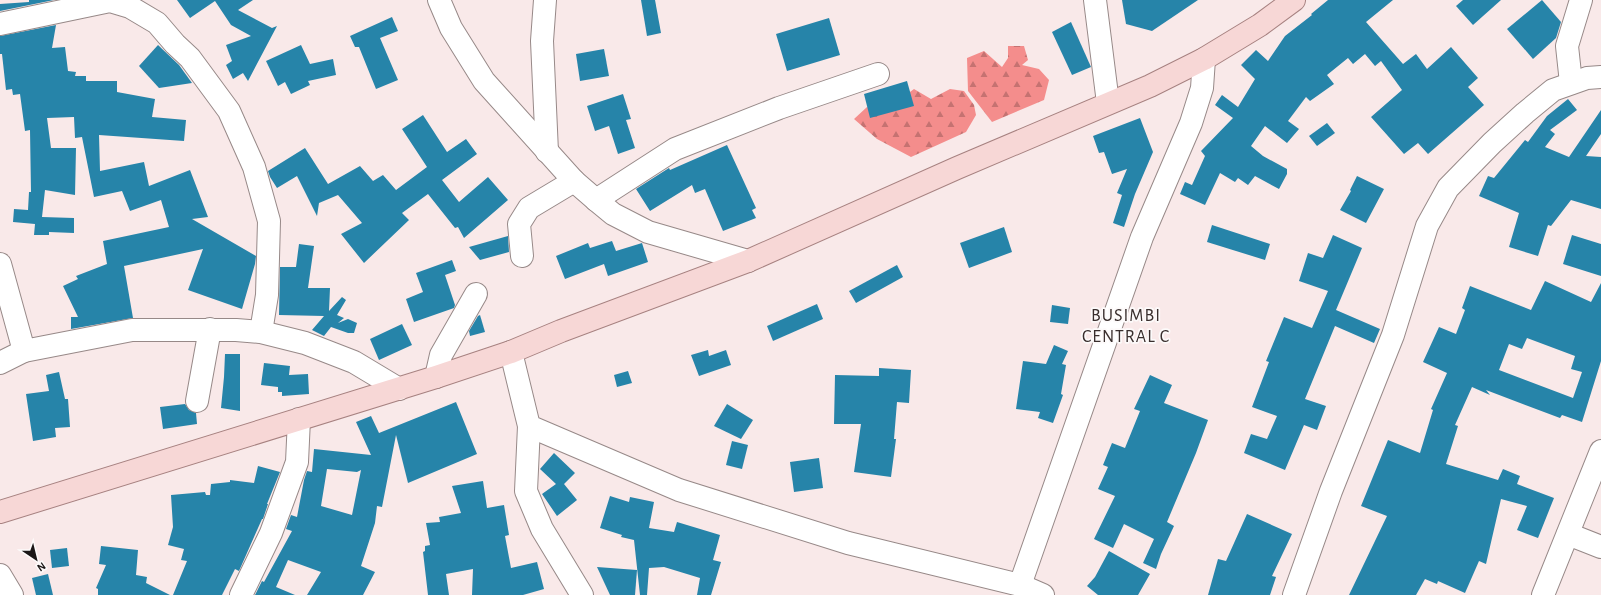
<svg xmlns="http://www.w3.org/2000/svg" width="1601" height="595" viewBox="0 0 1601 595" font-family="'Alegreya Sans',sans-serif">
	<defs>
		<pattern id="forest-firs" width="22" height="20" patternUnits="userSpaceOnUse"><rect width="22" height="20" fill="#f48d8c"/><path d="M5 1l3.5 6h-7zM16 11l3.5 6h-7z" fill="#c57271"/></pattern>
	</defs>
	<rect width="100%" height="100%" fill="#f9e9e9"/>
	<!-- forest -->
	<g fill="url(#forest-firs)">
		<path d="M1008 46H1024L1028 60 1022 65 1039 69 1049 80 1044 100 992 122 968 91 967 58 984 51 1002 67 1008 58Z"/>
		<path d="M914 89 931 99 950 89 964 91 974 105 976 115 966 132 911 157 877 139 854 119 867 107 883 112Z"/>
	</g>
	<!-- building -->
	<g fill="#2684a9" fill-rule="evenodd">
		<path d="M29 0H54L0 11V4L29 2Z"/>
		<path d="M177 0H253L238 10 272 28 277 26 248 81 243 73 233 79 226 65 232 61 226 45 251 36 231 25 215 1 190 18Z"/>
		<path d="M641 0H655L661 33 647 36Z"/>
		<path d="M1122 0H1198L1152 31 1126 24Z"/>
		<path d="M1328 0H1393L1366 22 1403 64 1416 54 1427 69 1451 47 1478 78 1468 87 1484 105 1428 154 1418 143 1404 154 1371 117 1402 90 1381 61 1375 66 1365 54 1353 64 1348 58 1327 75 1334 84 1310 101 1306 97 1288 121 1299 129 1287 143 1265 126 1251 146 1263 156 1287 169V174L1279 189 1255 176 1248 185 1238 178 1235 182 1220 173 1205 205 1180 194 1185 182 1192 185 1205 156 1201 151 1233 118 1215 105 1222 95 1238 107 1255 79 1241 65 1256 50 1268 61 1285 36 1312 15 1311 14Z"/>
		<path d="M1463 0H1501L1473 25 1456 6Z"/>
		<path d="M1542 0 1561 22 1556 38 1533 59 1507 29Z"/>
		<path d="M392 17 398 31 380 38 398 80 376 89 359 47H355L350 36Z"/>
		<path d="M829 18 840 55 787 71 776 34Z"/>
		<path d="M1071 22 1091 67 1072 75 1052 32Z"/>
		<path d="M56 25 52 48 65 47 68 71 76 72 75 76H86V81H117V92L155 99 152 117 186 120 184 141 99 135 100 171 144 162 149 186 190 170 208 217 192 219 256 256 255 264 242 309 188 290 203 249 124 266 133 318 71 329V317H78L63 286 78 279 76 276 107 264 103 241 169 227 161 200 130 211 122 191 94 197 82 137 75 138 74 117 47 118 51 148H76L75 195 45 190 42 217 74 218V233L49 232V235H34L35 224 13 222 14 209 28 210 29 192H31L30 130 25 131 20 94 13 95 12 89 6 90 2 54H0V36Z"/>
		<path d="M158 45 179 65 192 83 159 88 139 66Z"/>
		<path d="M301 45 310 64 333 59 336 75 308 81 310 85 291 94 285 82 278 86 266 61Z"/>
		<path d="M604 49 609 76 580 81 576 54Z"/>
		<path d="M907 81 914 106 870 118 864 94Z"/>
		<path d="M623 94 631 119 626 120 635 148 618 154 609 126 595 131 587 106Z"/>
		<path d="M1568 99 1577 110 1550 130 1555 134 1545 147 1569 157 1601 110V134L1586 156 1601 157V209L1571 200 1551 226 1548 225 1538 256 1509 247 1519 213 1479 196 1488 176 1494 178 1525 140 1528 142 1547 116Z"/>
		<path d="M423 115 447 152 466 139 477 154 442 180 459 202 488 177 508 200 464 238 458 227 455 228 428 194 402 213 409 220 364 263 341 234 362 223 338 195 319 203 317 216 297 176 277 188 270 177 268 171 305 148 328 184 360 166 373 181 383 175 396 190 427 167 402 129Z"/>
		<path d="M1140 118 1153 152 1135 194 1124 227 1113 223 1122 195 1117 193 1127 169 1112 174 1104 152 1099 153 1093 136Z"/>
		<path d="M1327 123 1335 133 1317 146 1309 136Z"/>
		<path d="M727 145 756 208 752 210 756 218 723 231 705 189 695 193 692 185 650 211 636 189 669 168 670 170Z"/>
		<path d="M1357 176 1384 189 1366 223 1340 210 1351 191 1350 190Z"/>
		<path d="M1212 225 1270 244 1265 260 1207 242Z"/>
		<path d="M1004 227 1012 252 969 268 960 243Z"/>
		<path d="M1333 235 1362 248 1336 310 1380 329 1374 343 1335 326 1305 399 1326 406 1317 430 1304 425 1285 470 1244 453 1251 434 1267 439 1277 416 1252 407 1269 362 1266 361 1284 317 1312 328 1328 291 1299 281 1308 253 1323 258Z"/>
		<path d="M1572 235 1601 244V276L1563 264Z"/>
		<path d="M508 236 509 252 480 260 469 247Z"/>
		<path d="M612 241 616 251 642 243 648 262 608 276 604 264 565 279 556 256 588 243 590 248Z"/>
		<path d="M299 244 314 246 308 288H330L329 311 342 297 346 300 337 315 344 318 338 323 348 319 357 323 354 333H348L331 327 324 336 312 330 324 316 279 315 280 267H296Z"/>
		<path d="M452 260 456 271 445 275 455 305 454 308 414 322 406 299 423 292 416 273Z"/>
		<path d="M897 265 903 277 856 303 849 291Z"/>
		<path d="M1545 281 1591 302 1601 283V361L1582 422 1562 415 1560 418 1486 390 1490 395 1472 387 1455 425 1458 426 1446 464 1498 480 1503 469 1520 476 1517 484 1554 498 1538 538 1517 530 1527 506 1501 499 1486 564 1479 561 1465 593 1438 581 1437 584 1425 579 1416 595H1349L1387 516 1361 506 1388 440 1420 453 1433 410 1431 409 1447 373 1423 362 1439 327 1456 334 1465 310 1462 308 1470 286 1531 310ZM1527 338 1575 356 1571 369 1582 372 1573 398 1499 370 1509 344 1522 349Z"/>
		<path d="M817 304 823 319 773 341 767 326Z"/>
		<path d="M1052 305 1070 308 1068 324 1050 322Z"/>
		<path d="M480 315 485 332 470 336 469 331 478 316Z"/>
		<path d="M402 324 412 345 379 360 370 339Z"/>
		<path d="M1054 345 1068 351 1062 364 1066 365 1061 394 1063 395 1053 423 1038 418 1040 412 1016 409 1023 361 1046 364Z"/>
		<path d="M708 350 709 356 726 350 731 365 699 376 691 355Z"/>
		<path d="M225 354H240V411L221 408 224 377Z"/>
		<path d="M264 363 290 366 289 375 308 374 309 394 282 396V392H278V387L261 385Z"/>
		<path d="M879 368 911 370 909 403 897 402 894 439H896L891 477 854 472 861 424H834L835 375 879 376Z"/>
		<path d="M628 371 632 383 617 387 614 375Z"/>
		<path d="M59 372 65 399H68L70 427 55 428 56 437 33 441 26 394 49 391 46 375Z"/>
		<path d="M1150 375 1172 385 1164 403 1208 420 1196 453 1167 522 1174 526 1161 554 1156 569 1143 563 1154 539 1124 524 1113 548 1094 539 1115 496 1098 489 1108 467 1103 465 1112 443 1125 448 1140 411 1134 409Z"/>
		<path d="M456 402 477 454 408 483 396 435 382 507 377 506 375 523 361 566 375 572 363 595H307L321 572 288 560 276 587 295 595H255L262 581 264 582 292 531 286 529 291 515 297 517 304 480 307 471 312 472 314 449 371 455 356 422 371 416 379 433ZM327 469 357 472 361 470 352 515 321 506Z"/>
		<path d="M185 404 189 410 196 413 197 424 163 429 160 407Z"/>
		<path d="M727 404 753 420 741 439 714 426Z"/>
		<path d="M732 441 748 445 742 469 726 465Z"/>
		<path d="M554 453 575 473 564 484 577 500 557 516 542 494 556 484 540 469Z"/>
		<path d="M819 458 823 488 794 492 790 462Z"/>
		<path d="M258 466 280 472 267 504H268L263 519H262L239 571 235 569 222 595H173L187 561 181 560 184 549 168 545 173 527 171 495 205 492 206 495H210L211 484 230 482V480L254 483Z"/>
		<path d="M483 481 487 508 504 505 509 535 505 536 511 568 537 562 544 589 523 595H472L473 569 446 574 449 595H428L423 552 425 551V546L430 545 426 523 440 522 439 517 461 513 452 486Z"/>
		<path d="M610 496 629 502 630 497 654 502 649 528 674 532 677 522 720 535 713 560 721 562 711 595H697L700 578 664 567 649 568 647 595H640L634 540 621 537 622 535 600 528Z"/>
		<path d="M1247 514 1292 534 1272 576 1276 577 1270 595H1208L1218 559 1226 561Z"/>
		<path d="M101 546 138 550 136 575 147 577 146 583 170 595H98V589L96 588 106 565 99 564Z"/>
		<path d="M67 548 69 566 52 568 50 550Z"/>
		<path d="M1109 551 1150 574 1138 595H1098L1087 586 1095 577Z"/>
		<path d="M597 567 637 570 635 595H610Z"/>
		<path d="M48 574 53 595H36L32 578Z"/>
	</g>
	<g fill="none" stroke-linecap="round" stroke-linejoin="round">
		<defs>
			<g id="minor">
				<path d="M439 0 451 28 484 81 574 181 596 200 613 214 648 232 748 261"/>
				<path d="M545 0 542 41 547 152"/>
				<path d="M1095 0 1108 103"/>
				<path d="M0 24 110 1 130 7 157 23 175 44 190 58 229 111 254 167 269 221 267 295 261 332"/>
				<path d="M1571 83 1567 46 1581 0"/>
				<path d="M596 200 675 149 779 108 878 74"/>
				<path d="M522 256 519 224 529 208 574 181"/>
				<path d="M0 264 24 351 132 330H236L261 332 305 343 354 362 399 389"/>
				<path d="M511 352 529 426 679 490 848 543 1020 585 1043 595"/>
				<path d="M0 363 24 351"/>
				<path d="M436 377 441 355 476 294"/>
				<path d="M197 401 210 329"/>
				<path d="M529 426 526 491 542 529 582 595"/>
				<path d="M1568 534 1601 547"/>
				<path d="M0 575 12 595"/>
				<path d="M1020 585 1142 237 1191 123 1202 88 1204 59"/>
				<path d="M241 595 271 533 297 462 299 419"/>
				<path d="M1294 595 1331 491 1393 335 1427 226 1448 188 1492 143 1525 113 1553 90 1587 78 1601 77"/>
				<path d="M1543 595 1601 451"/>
			</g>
			<path id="major" d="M0 512 436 377 511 352 561 331 748 261 957 168 1150 86 1204 59 1260 25 1294 0"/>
		</defs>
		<!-- minor casing -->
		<use href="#minor" stroke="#978988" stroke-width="24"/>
		<!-- major casing -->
		<use href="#major" stroke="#a78281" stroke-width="24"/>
		<!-- minor -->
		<use href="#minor" stroke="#fff" stroke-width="22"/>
		<!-- major -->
		<use href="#major" stroke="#f7d7d6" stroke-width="22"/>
	</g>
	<g text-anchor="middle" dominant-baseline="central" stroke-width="3.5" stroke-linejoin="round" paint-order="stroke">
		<!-- quarter labels -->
		<g font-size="18" letter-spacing="1" fill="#392e2d" stroke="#fdfafa">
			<text x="1126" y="316">BUSIMBI<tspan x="1126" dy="21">CENTRAL C</tspan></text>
		</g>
	</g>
	<!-- north arrow -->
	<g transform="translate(36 559) rotate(145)" stroke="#fdfafa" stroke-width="3" paint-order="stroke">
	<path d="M0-3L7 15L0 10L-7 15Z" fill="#1b1616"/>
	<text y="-6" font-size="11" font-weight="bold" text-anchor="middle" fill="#1b1616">N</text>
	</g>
</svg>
